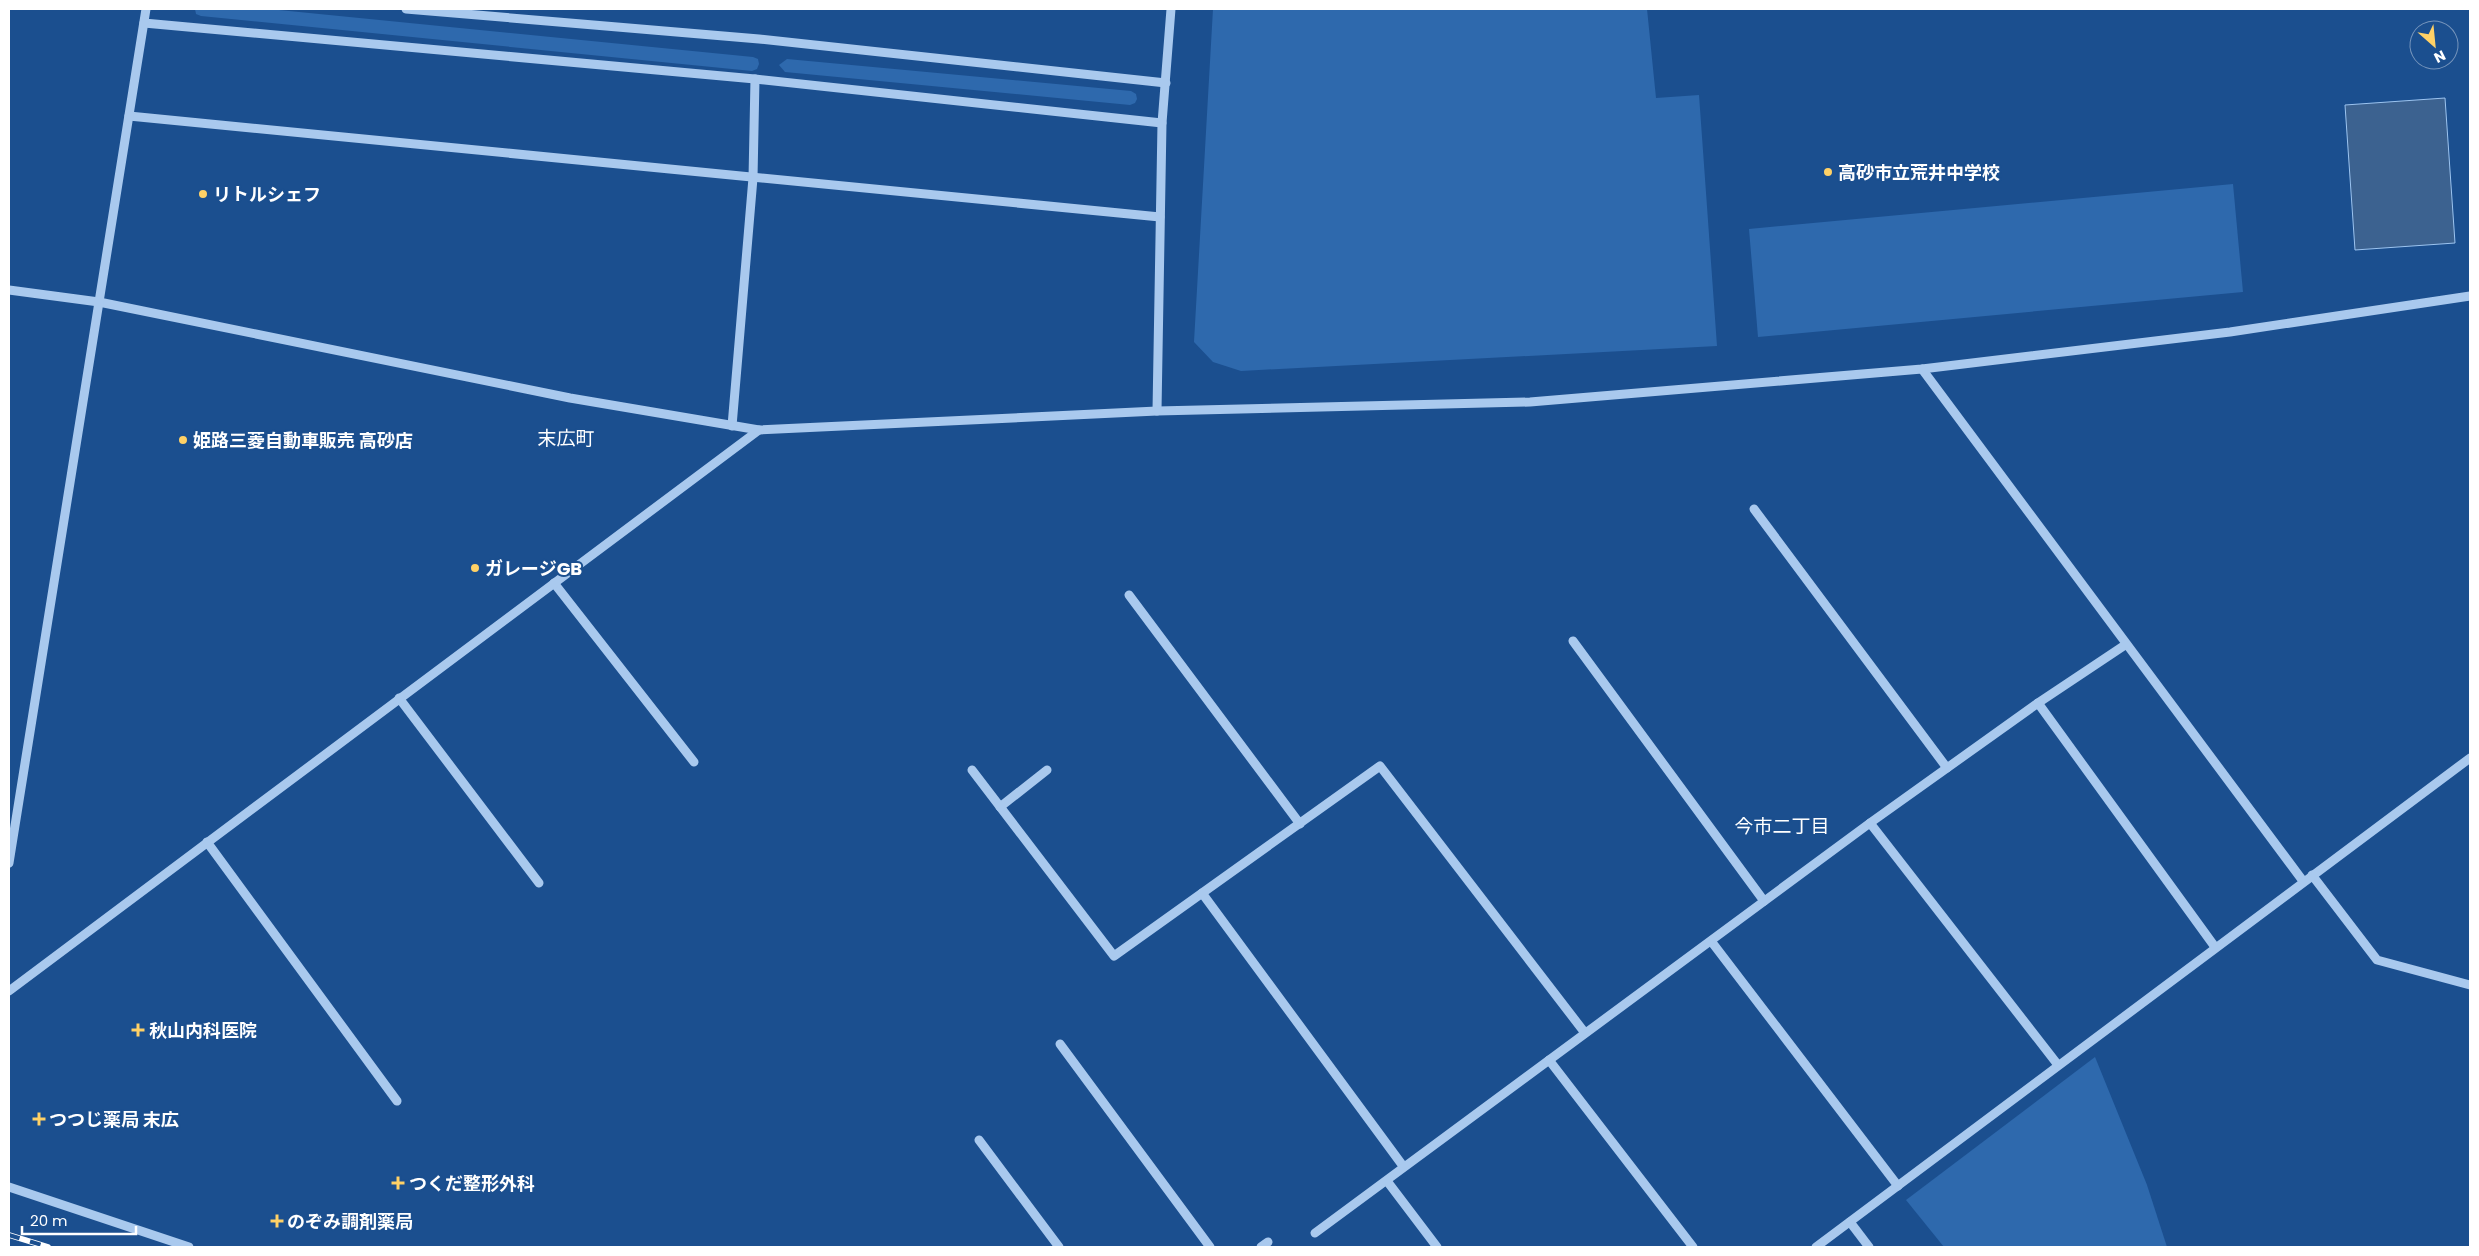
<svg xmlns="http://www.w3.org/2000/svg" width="2479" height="1256" viewBox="0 0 2479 1256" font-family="Poppins,'Noto Sans JP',sans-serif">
	<rect width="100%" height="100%" fill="#1b4f8f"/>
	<!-- green -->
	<g fill="#2e69ad">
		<path d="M195 9H269L753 57 758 59 759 64 757 69 752 71 201 16 196 14Z"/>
		<path d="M1213 9H1647L1656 98 1699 95 1717 346 1241 371 1213 362 1194 342Z"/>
		<path d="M787 59 1131 91 1136 94 1137 99 1135 103 1130 105 785 72 779 65Z"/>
		<path d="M2233 184 2243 292 1758 337 1749 229Z"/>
		<path d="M2095 1057 2147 1185 2167 1247H1944L1906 1200Z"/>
	</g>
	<!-- water -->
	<path fill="#3c6290" stroke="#9cc4f0" d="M2445 98 2455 243 2355 250 2345 105Z"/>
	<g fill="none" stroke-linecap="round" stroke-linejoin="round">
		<!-- minor -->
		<g stroke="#a9c9ee" stroke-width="9">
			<path d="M406 9 759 39 1166 83"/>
			<path d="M144 23 755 79 1162 123"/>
			<path d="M129 116 1160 217"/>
			<path d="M9 290 99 302 570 398 759 430 1157 411 1530 402 1922 369 2230 332 2470 296"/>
			<path d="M1922 369 2303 881"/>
			<path d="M1157 411 1162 123 1171 9"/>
			<path d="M732 426 753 178 755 79"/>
			<path d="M1754 509 1947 768"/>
			<path d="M554 583 694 762"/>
			<path d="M1129 595 1300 824"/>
			<path d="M1573 641 1764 901"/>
			<path d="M399 698 539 883"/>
			<path d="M2038 703 2215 947"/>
			<path d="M972 770 1114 956 1380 766 1585 1033"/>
			<path d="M1000 807 1047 770"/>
			<path d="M1870 823 2058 1065"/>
			<path d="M207 842 397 1101"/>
			<path d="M9 863 146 9"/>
			<path d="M2312 875 2377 960 2470 985"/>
			<path d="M1202 893 1403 1166"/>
			<path d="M1711 941 1898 1186"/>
			<path d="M9 991 759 430"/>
			<path d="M1060 1044 1210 1247"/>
			<path d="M1549 1060 1693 1247"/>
			<path d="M979 1140 1059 1247"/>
			<path d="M1387 1181 1437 1247"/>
			<path d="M9 1187 189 1247"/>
			<path d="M1850 1222 1869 1247"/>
			<path d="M1315 1233 1870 823 2038 703 2125 645"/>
			<path d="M1261 1247 1268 1242"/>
			<path d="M1816 1247 2470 758"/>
		</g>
		<defs>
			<path id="rail" d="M9 1235 48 1247"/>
		</defs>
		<!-- rail casing -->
		<use href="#rail" stroke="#fff" stroke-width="5.5"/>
		<!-- rail -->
		<use href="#rail" stroke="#1b4f8f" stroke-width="4" stroke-dasharray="11" stroke-linecap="butt"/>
	</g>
	<!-- markers -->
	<g fill="#ffd166" stroke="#1b4f8f" stroke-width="2">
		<circle cx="1828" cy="172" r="5"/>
		<circle cx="203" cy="194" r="5"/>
		<circle cx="183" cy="440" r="5"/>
		<circle cx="475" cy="568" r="5"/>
		<path d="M135.5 1022.5h5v5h5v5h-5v5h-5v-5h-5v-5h5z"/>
		<path d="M36.5 1111.5h5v5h5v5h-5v5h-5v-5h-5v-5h5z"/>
		<path d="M395.5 1175.5h5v5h5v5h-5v5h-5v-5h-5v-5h5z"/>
		<path d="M274.5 1213.5h5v5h5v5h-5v5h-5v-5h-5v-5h5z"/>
	</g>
	<g text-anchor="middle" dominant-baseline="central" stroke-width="4" stroke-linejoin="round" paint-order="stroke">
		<!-- poi labels -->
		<g font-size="18" font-weight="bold" fill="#fff" stroke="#1b4f8f" text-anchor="start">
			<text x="1838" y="172">高砂市立荒井中学校</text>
			<text x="213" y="194">リトルシェフ</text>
			<text x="193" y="440">姫路三菱自動車販売 高砂店</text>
			<text x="485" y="568">ガレージGB</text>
			<text x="149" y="1030">秋山内科医院</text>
			<text x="49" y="1119">つつじ薬局 末広</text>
			<text x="409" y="1183">つくだ整形外科</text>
			<text x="287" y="1221">のぞみ調剤薬局</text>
		</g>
		<!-- neighbourhood labels -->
		<g font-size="19" fill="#fff" stroke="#1b4f8f">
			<text x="566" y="438">末広町</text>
			<text x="1782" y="826">今市二丁目</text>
		</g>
	</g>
	<!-- border -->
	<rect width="2479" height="1256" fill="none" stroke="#ffffff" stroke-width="20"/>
	<!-- north arrow -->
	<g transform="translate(2434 45) rotate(153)"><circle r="24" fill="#1b4f8f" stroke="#7695bc"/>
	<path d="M0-4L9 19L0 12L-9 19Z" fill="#ffd166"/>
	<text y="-8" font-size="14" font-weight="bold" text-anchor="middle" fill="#ffffff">N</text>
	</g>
	<!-- scale -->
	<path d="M22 1226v8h114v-8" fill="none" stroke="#ffffff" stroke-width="2.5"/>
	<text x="30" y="1226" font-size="15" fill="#ffffff" stroke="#1b4f8f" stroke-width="4" paint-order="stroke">20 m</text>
</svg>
